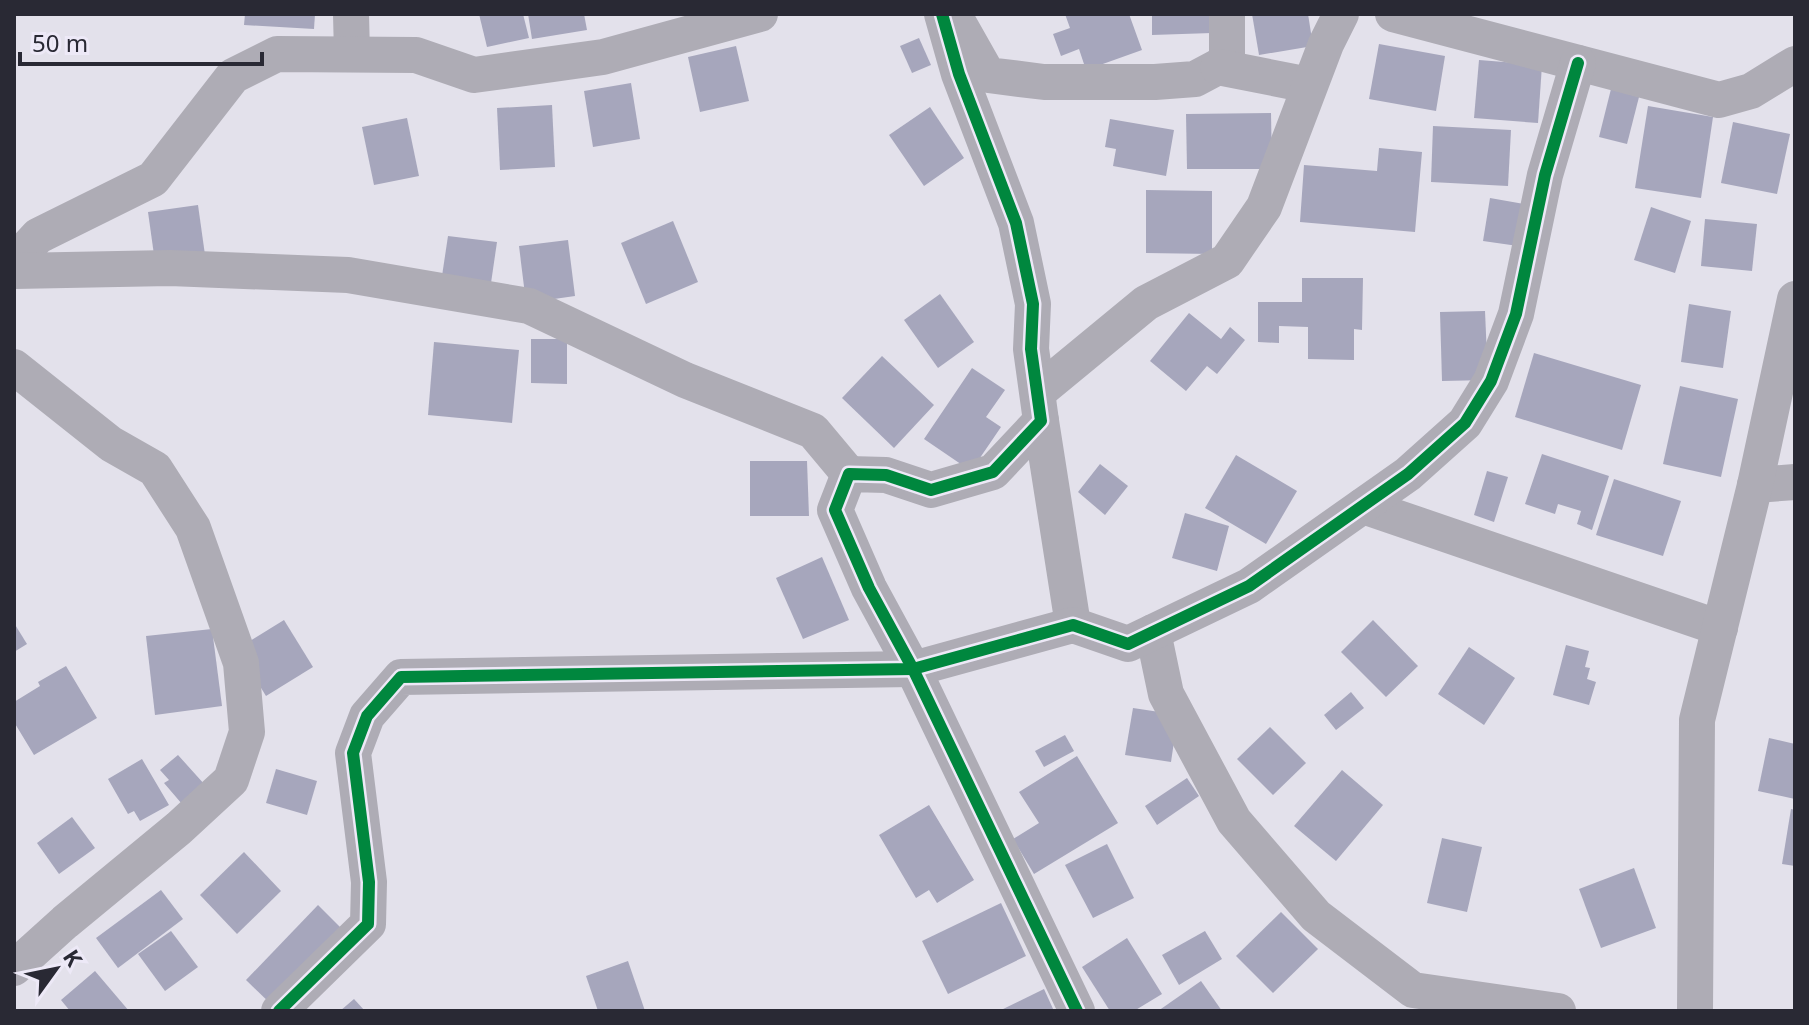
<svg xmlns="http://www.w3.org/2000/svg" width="1809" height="1025" viewBox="0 0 1809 1025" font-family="'Noto Sans',sans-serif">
	<rect width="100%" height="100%" fill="#e3e1eb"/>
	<!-- building -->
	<g fill="#a6a6bc">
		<path d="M245 14H315L314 29 244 25Z"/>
		<path d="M479 14H523L529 38 487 47Z"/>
		<path d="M528 14H584L587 30 532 39Z"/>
		<path d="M1065 14H1129L1142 50 1086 70 1079 49 1061 56 1053 34 1070 28Z"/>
		<path d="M1152 14H1211L1212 33 1152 35Z"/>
		<path d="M1252 14H1308L1313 46 1259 55Z"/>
		<path d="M919 38 931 65 912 73 900 46Z"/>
		<path d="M1379 44 1445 56 1436 111 1369 99Z"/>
		<path d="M736 46 749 101 700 112 688 57Z"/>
		<path d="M1479 60 1542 65 1538 123 1474 118Z"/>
		<path d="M631 83 640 139 593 147 584 91Z"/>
		<path d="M1611 89 1639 97 1627 144 1599 137Z"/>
		<path d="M552 105 555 167 500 170 497 108Z"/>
		<path d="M1648 106 1713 117 1701 198 1635 188Z"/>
		<path d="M930 107 964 158 924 186 889 135Z"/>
		<path d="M1271 113 1272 169H1187L1186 114Z"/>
		<path d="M407 118 419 176 374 185 362 127Z"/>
		<path d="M1110 119 1174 130 1166 176 1113 166 1116 149 1105 147Z"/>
		<path d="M1733 122 1790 134 1777 194 1721 183Z"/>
		<path d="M1433 126 1511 130 1508 186 1431 182Z"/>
		<path d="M1379 148 1422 152 1415 232 1300 222 1304 165 1377 171Z"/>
		<path d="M1146 190 1212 191V254L1146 253Z"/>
		<path d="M1490 198 1524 204 1518 246 1483 241Z"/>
		<path d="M198 205 205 255 155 262 148 212Z"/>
		<path d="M1651 207 1691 221 1675 273 1634 260Z"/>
		<path d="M1705 219 1757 224 1752 271 1701 266Z"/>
		<path d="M673 221 698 282 646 304 621 243Z"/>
		<path d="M448 236 497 242 491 283 442 276Z"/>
		<path d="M568 240 575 296 526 303 519 246Z"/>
		<path d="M1302 278H1363L1362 330 1354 329V360L1308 359V327L1279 326V343L1258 342V302H1302Z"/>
		<path d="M940 294 974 342 938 368 904 320Z"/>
		<path d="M1689 304 1731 311 1723 368 1681 362Z"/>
		<path d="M1485 311 1488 380 1442 381 1440 312Z"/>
		<path d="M1189 313 1221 339 1230 327 1245 340 1217 374 1207 366 1186 391 1150 361Z"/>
		<path d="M531 339H567V384L531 383Z"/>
		<path d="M434 342 519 350 512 423 428 415Z"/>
		<path d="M1534 353 1641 385 1622 450 1515 417Z"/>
		<path d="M882 356 934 405 894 448 842 398Z"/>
		<path d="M972 368 1005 390 986 417 1001 427 971 471 924 439Z"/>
		<path d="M1680 386 1738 399 1721 477 1663 464Z"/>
		<path d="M1542 454 1609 476 1592 530 1577 524 1581 511 1558 504 1555 514 1525 504Z"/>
		<path d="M1236 455 1297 491 1266 544 1205 508Z"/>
		<path d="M750 461H807L809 516H750Z"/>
		<path d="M1100 464 1128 486 1105 515 1078 492Z"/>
		<path d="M1487 471 1508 477 1494 522 1474 515Z"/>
		<path d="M1614 479 1681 501 1663 556 1596 535Z"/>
		<path d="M1185 513 1229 526 1217 571 1172 558Z"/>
		<path d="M822 557 849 620 803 639 776 578Z"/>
		<path d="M284 620 313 667 266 696 237 649Z"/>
		<path d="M1373 620 1418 666 1386 697 1341 652Z"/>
		<path d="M14 623 27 644 14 652Z"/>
		<path d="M212 629 222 706 155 715 146 636Z"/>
		<path d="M1566 645 1589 651 1585 667 1590 668 1587 679 1596 682 1589 705 1553 695Z"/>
		<path d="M1469 647 1515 678 1484 725 1438 694Z"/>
		<path d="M66 666 97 718 34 755 14 722V702L40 686 38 682Z"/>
		<path d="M1351 692 1364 708 1336 730 1324 715Z"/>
		<path d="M1133 708 1166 713 1176 728 1171 762 1125 755Z"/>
		<path d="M1270 727 1306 763 1273 795 1237 759Z"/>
		<path d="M1065 735 1074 751 1044 767 1035 751Z"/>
		<path d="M1769 738 1795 744V799L1758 791Z"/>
		<path d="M178 755 205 785 182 804 164 783 169 780 160 770Z"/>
		<path d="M1077 756 1118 823 1034 874 1013 839 1039 823 1019 792Z"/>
		<path d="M142 759 169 805 140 821 134 811 128 814 108 779Z"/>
		<path d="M276 769 317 781 307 815 266 803Z"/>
		<path d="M1342 770 1383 805 1336 861 1294 826Z"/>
		<path d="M1187 778 1199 796 1157 825 1145 806Z"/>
		<path d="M929 805 974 880 937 903 929 890 916 898 879 835Z"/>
		<path d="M1791 809 1795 810V866L1782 864Z"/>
		<path d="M72 817 95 848 59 874 37 843Z"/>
		<path d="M1442 838 1482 847 1467 912 1427 903Z"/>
		<path d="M1107 844 1134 898 1093 918 1065 865Z"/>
		<path d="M244 852 281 891 237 934 200 895Z"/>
		<path d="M1634 868 1656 928 1601 948 1579 889Z"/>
		<path d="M161 890 183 919 118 968 96 938Z"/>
		<path d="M1001 903 1026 956 948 994 922 941Z"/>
		<path d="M318 905 347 934 275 1008 246 980Z"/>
		<path d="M1281 912 1318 949 1273 993 1236 956Z"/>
		<path d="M171 931 198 967 165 991 138 954Z"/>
		<path d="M1205 931 1222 959 1179 985 1162 955Z"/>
		<path d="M1127 938 1162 994 1134 1011H1110L1082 967Z"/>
		<path d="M628 961 645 1011H598L586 976Z"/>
		<path d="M95 971 129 1011H70L61 1000Z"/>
		<path d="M1201 981 1222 1011H1158Z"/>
		<path d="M1044 989 1054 1011H999Z"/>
		<path d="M354 999 365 1011H340Z"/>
	</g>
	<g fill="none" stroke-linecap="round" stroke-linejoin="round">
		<!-- minor -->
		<g stroke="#aeacb5" stroke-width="36">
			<path d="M351 14 352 54"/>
			<path d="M942 14 959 74 1016 223 1033 304 1031 349 1041 421 993 472 931 490 886 475 849 474 835 510 869 588 913 669 1077 1011"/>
			<path d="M1393 14 1719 100 1751 91 1795 64"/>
			<path d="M958 22 988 75 1044 82H1155L1195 79 1227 62V14"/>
			<path d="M1218 67 1309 85"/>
			<path d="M14 262 38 236 153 179 233 76 277 54 416 55 474 75 603 57 760 14"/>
			<path d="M14 271 170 268 348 275 529 306 685 380 813 431 849 474"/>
			<path d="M14 367 111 444 155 469 193 528 241 663 247 732 231 780 179 828 65 922 14 968"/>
			<path d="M1038 392 1146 303 1227 261 1264 207 1326 44 1341 14"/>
			<path d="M1041 421 1073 625"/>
			<path d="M1755 485 1795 482"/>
			<path d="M1363 506 1720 628"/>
			<path d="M1153 632 1166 694 1234 821 1316 916 1413 990 1558 1011"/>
			<path d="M279 1011 368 924 369 882 353 753 367 716 401 677 913 669 1073 625 1128 644 1249 586 1408 474 1465 423 1491 381 1516 314 1545 175 1578 63"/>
			<path d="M1695 1011 1697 720 1755 485 1795 299"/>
		</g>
		<defs>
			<g id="cycleway">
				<path d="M942 14 959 74 1016 223 1033 304 1031 349 1041 421 993 472 931 490 886 475 849 474 835 510 869 588 913 669 1077 1011"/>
				<path d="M279 1011 368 924 369 882 353 753 367 716 401 677 913 669 1073 625 1128 644 1249 586 1408 474 1465 423 1491 381 1516 314 1545 175 1578 63"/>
			</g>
		</defs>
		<!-- cycleway casing -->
		<use href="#cycleway" stroke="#ede9f7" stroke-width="17"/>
		<!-- cycleway -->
		<use href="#cycleway" stroke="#00873e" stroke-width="12"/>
	</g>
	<!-- border -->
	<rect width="1809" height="1025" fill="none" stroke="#292934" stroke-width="32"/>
	<!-- north arrow -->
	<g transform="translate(56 969) rotate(57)" stroke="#ede9f7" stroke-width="6" paint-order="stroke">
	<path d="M0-6L14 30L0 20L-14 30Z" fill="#292934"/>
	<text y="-12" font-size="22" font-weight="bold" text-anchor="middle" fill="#292934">K</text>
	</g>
	<!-- scale -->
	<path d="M20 52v12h242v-12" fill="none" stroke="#292934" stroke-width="4"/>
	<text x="32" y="52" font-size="24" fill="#292934" stroke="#ede9f7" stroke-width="6" paint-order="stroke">50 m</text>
</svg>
